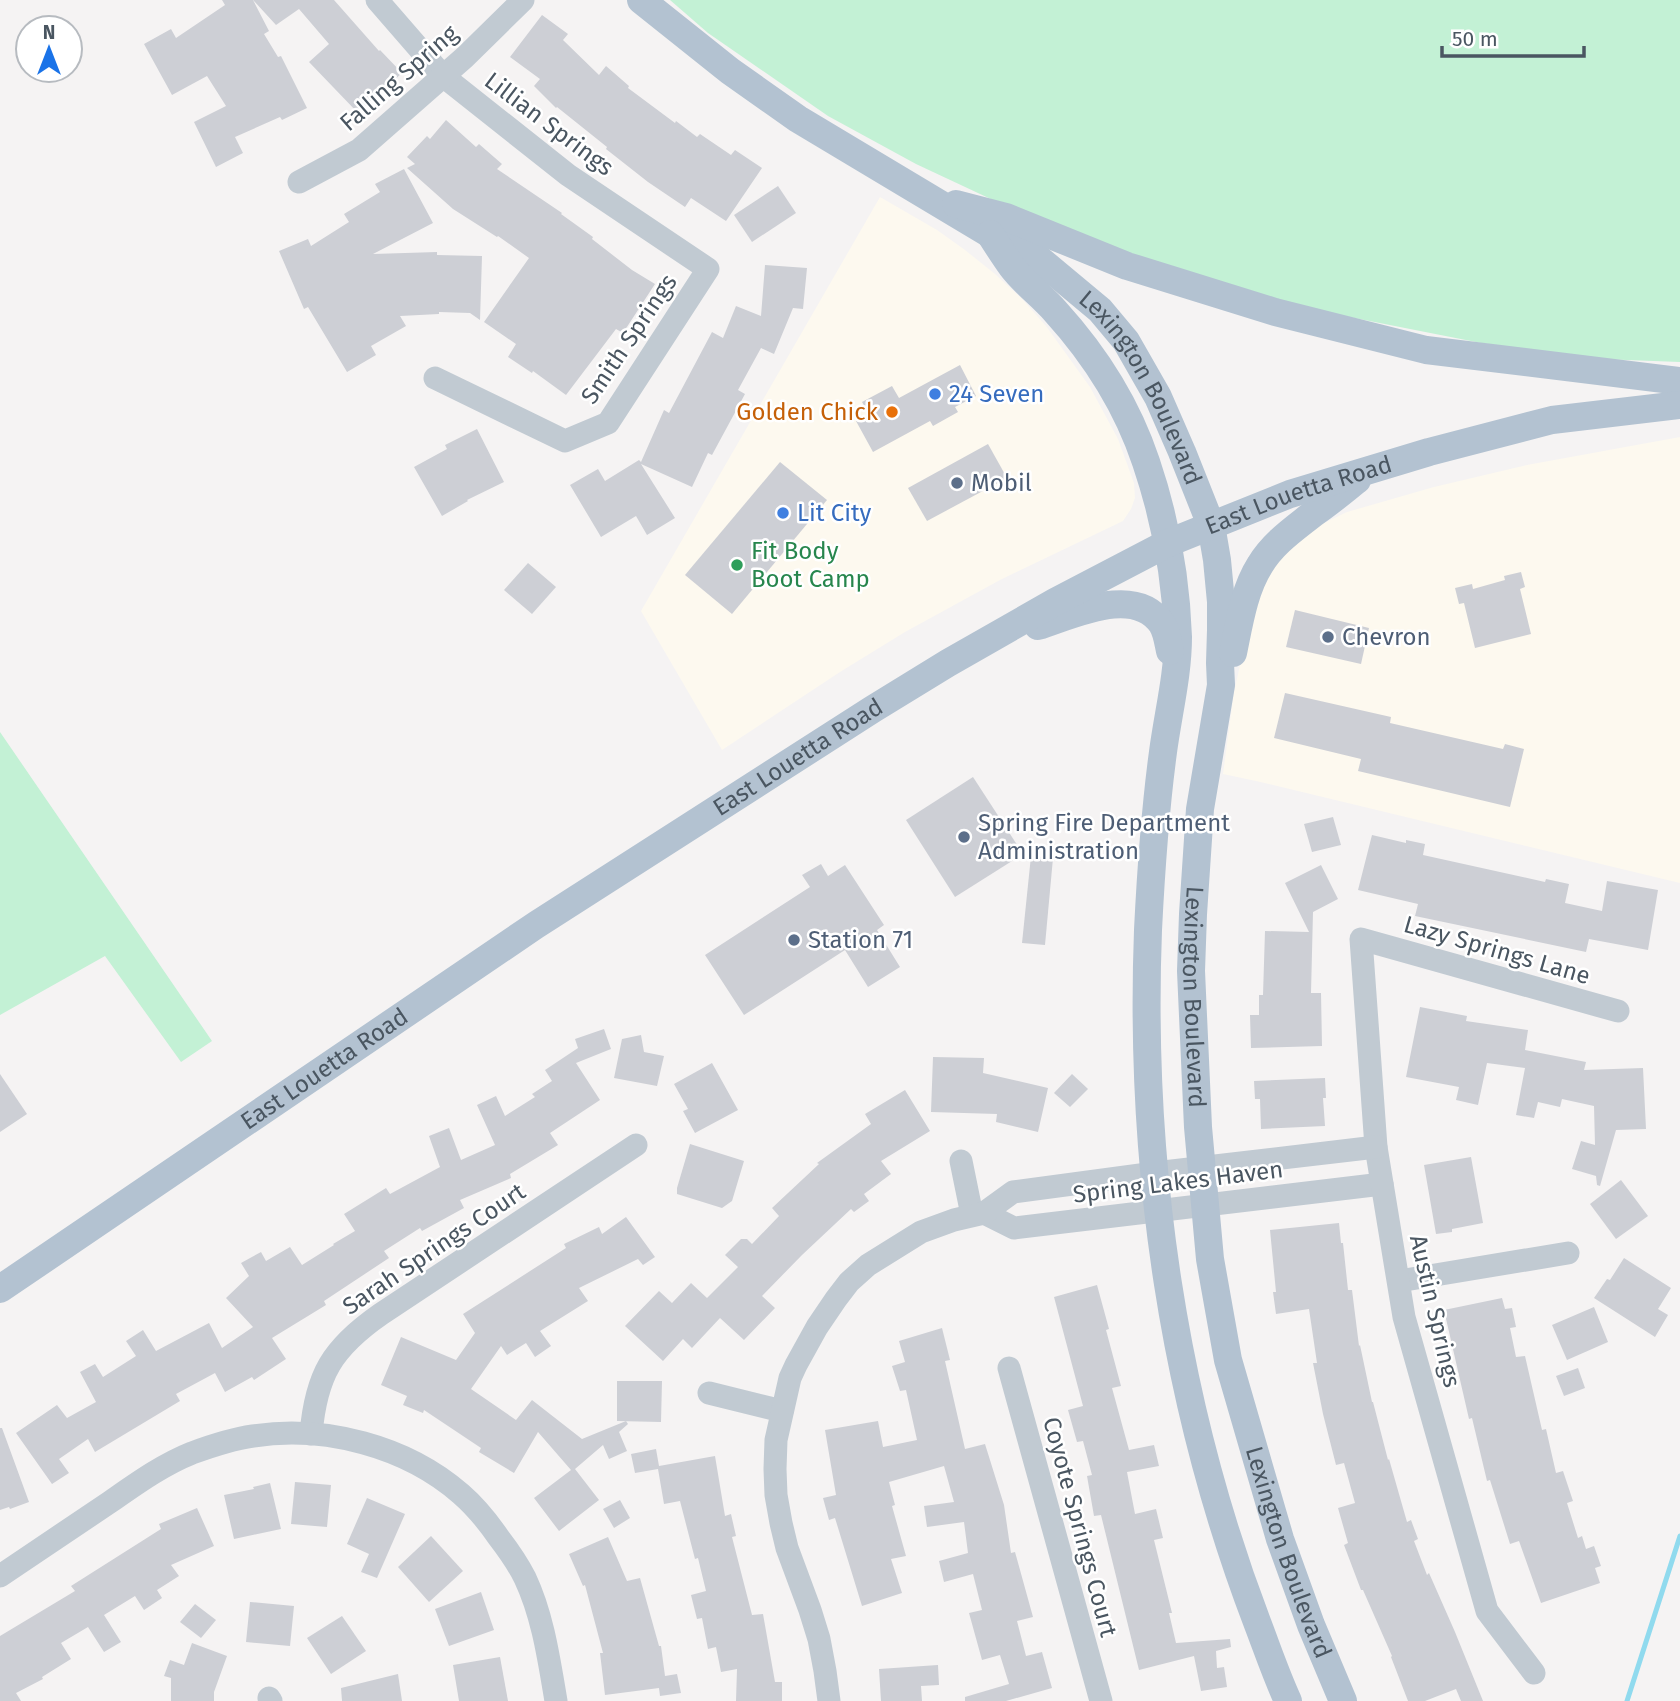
<svg xmlns="http://www.w3.org/2000/svg" width="1680" height="1701" viewBox="0 0 1680 1701" font-family="'Fira Sans',sans-serif">
	<rect width="100%" height="100%" fill="#f5f3f3"/>
	<!-- commercial -->
	<g fill="#fdf9ef">
		<path d="M880 197 937 230 965 250 995 274 1023 300 1046 326 1090 387 1118 439 1134 483 1135 498 1131 509 1123 521 1000 580 905 632 840 672 722 750 641 611Z"/>
		<path d="M1680 437V883L1256 781 1223 774 1234 692 1256 594 1295 537 1347 512 1434 487 1527 465Z"/>
	</g>
	<!-- green -->
	<g fill="#c3f1d5">
		<path d="M670 0H1680V362L1600 359 1481 343 1329 313 1202 285 1029 217 916 164 828 116 708 33Z"/>
		<path d="M0 732 212 1041 181 1062 105 956 0 1015Z"/>
	</g>
	<g fill="none" stroke-linecap="round" stroke-linejoin="round">
		<!-- stream -->
		<path stroke="#90daee" stroke-width="5" d="M1627 1701 1680 1536"/>
	</g>
	<!-- building -->
	<g fill="#cdcfd5">
		<path d="M222 0H253L269 31 264 34 278 57 281 56 307 108 282 120 280 117 235 137 243 153 216 167 194 122 226 106 207 76 172 95 144 44 171 29 176 38 225 5Z"/>
		<path d="M253 0H334L379 51 380 50 402 73 358 113 309 62 329 44 299 9 276 25Z"/>
		<path d="M542 15 568 34 563 40 599 75 606 66 629 86 628 88 675 123 676 121 697 137 700 134 731 155 735 150 762 168 726 221 691 198 685 207 648 182 606 149 607 147 557 107 556 108 534 86 540 79 510 57Z"/>
		<path d="M446 120 476 147 479 144 502 164 497 169 562 213 561 214 593 237 592 239 632 270 655 284 623 333 616 329 566 395 533 371 532 373 508 357 516 344 484 322 529 258 498 236 497 237 453 209 407 168 415 164 407 157 427 136 430 139Z"/>
		<path d="M404 169 433 223 373 254 437 252V255L482 256 480 320 470 313 439 312V314L400 316 406 326 371 346 376 355 347 372 308 307 304 309 279 251 308 239 311 246 349 222 344 214 380 192 375 184Z"/>
		<path d="M778 186 796 213 752 242 734 215Z"/>
		<path d="M765 265 807 268 803 309 793 308 774 354 761 348 738 390 745 394 712 455 708 453 692 487 641 464 675 518 647 535 636 516 601 537 570 485 598 469 605 481 639 460 641 462 664 410 669 413 712 332 723 338 736 306 761 316Z"/>
		<path d="M960 365 976 396 955 407 958 412 933 426 930 421 873 452 856 421 869 414 862 402 892 386 899 398Z"/>
		<path d="M477 429 504 482 467 500 468 501 442 516 414 467 447 449 445 445Z"/>
		<path d="M988 444 1007 478 927 521 908 488Z"/>
		<path d="M780 462 827 500 732 614 685 575Z"/>
		<path d="M528 563 556 587 532 614 504 590Z"/>
		<path d="M1521 572 1525 587 1520 589 1531 634 1475 648 1464 603 1459 604 1455 588 1472 584 1473 589 1505 580 1504 576Z"/>
		<path d="M1295 610 1369 628 1361 664 1286 647Z"/>
		<path d="M1285 693 1391 717 1390 723 1503 749 1505 744 1524 749 1510 807 1358 771 1361 759 1274 738Z"/>
		<path d="M973 777 1023 854 955 897 906 820Z"/>
		<path d="M1333 817 1341 845 1312 852 1304 824Z"/>
		<path d="M1372 835 1406 843V840L1425 844 1423 855 1545 882 1546 879 1569 884 1565 903 1602 911 1607 881 1658 890 1648 950 1589 939 1586 952 1415 916 1418 904 1358 890Z"/>
		<path d="M1031 856 1053 858 1045 945 1022 943Z"/>
		<path d="M821 864 828 876 845 865 884 925 877 930 900 967 868 987 845 950 744 1015 705 955 810 887 802 875Z"/>
		<path d="M1321 865 1338 899 1313 912 1311 993H1321L1322 1046 1251 1048 1250 1015H1259V995H1263L1265 931 1309 932 1285 883Z"/>
		<path d="M1420 1007 1467 1016 1466 1021 1528 1030 1525 1050 1586 1062 1584 1070 1643 1068 1646 1129 1616 1130 1600 1186 1597 1185 1596 1176 1572 1169 1581 1141 1595 1145 1594 1106 1562 1099 1560 1107 1538 1102 1534 1118 1516 1115 1525 1068 1487 1063 1478 1105 1456 1100 1459 1087 1406 1077Z"/>
		<path d="M604 1029 611 1049 576 1063 600 1100 550 1133 558 1145 510 1174 511 1178 460 1200 464 1208 422 1231 420 1228 384 1251 389 1258 324 1301 326 1305 272 1338 286 1359 254 1380 252 1377 225 1392 215 1373 176 1394 180 1401 95 1452 88 1439 59 1459 69 1473 52 1484 16 1433 57 1405 67 1418 96 1402 80 1372 95 1364 103 1377 136 1356 126 1341 143 1330 156 1351 209 1323 222 1348 253 1327 226 1298 249 1276 241 1263 261 1252 266 1261 290 1247 302 1265 334 1245 333 1244 355 1231 344 1214 386 1188 390 1194 440 1167 429 1136 449 1128 461 1160 495 1145 477 1105 496 1096 505 1116 535 1097 532 1094 552 1081 545 1070 578 1048 575 1039Z"/>
		<path d="M641 1035 644 1052 664 1056 657 1086 614 1078 622 1039Z"/>
		<path d="M933 1057 984 1058 983 1073 1048 1088 1038 1132 996 1122 997 1114 931 1112Z"/>
		<path d="M712 1063 738 1110 695 1133 683 1111 688 1109 674 1084Z"/>
		<path d="M0 1074 27 1114 0 1132Z"/>
		<path d="M1072 1074 1088 1089 1070 1107 1054 1093Z"/>
		<path d="M1325 1078 1326 1098H1323L1325 1126 1261 1129 1260 1099H1255L1254 1081Z"/>
		<path d="M905 1090 930 1131 881 1161 891 1174 864 1194 869 1201 854 1212 851 1209 802 1255 762 1296 775 1308 744 1340 720 1318 692 1348 683 1339 663 1361 625 1326 659 1291 672 1303 691 1283 707 1298 738 1267 725 1255 741 1239H747L752 1244 779 1216 772 1208 819 1164 817 1163 871 1124 865 1114Z"/>
		<path d="M690 1144 744 1161 732 1201 722 1208 677 1194V1188Z"/>
		<path d="M1471 1157 1483 1223 1452 1229V1232L1436 1234 1424 1165Z"/>
		<path d="M1621 1180 1648 1216 1616 1239 1590 1204Z"/>
		<path d="M626 1217 655 1257 643 1265 638 1259 579 1288 588 1301 540 1331 551 1346 535 1357 526 1343 507 1355 501 1346 471 1389 516 1420 532 1400 582 1439 626 1421 628 1424 619 1432 627 1451 609 1459 603 1445 575 1469 599 1500 559 1531 534 1498 571 1470 538 1432 514 1473 479 1452 481 1448 424 1410 423 1413 403 1405 407 1396 381 1385 401 1337 456 1360 475 1333 463 1314 566 1248 564 1244 599 1227 602 1234Z"/>
		<path d="M1339 1223 1341 1243H1343L1348 1290H1352L1359 1346 1360 1345 1372 1402H1373L1388 1460 1389 1459 1407 1522 1411 1520 1418 1539 1414 1541 1427 1575 1429 1573 1455 1632 1483 1701H1461L1456 1689 1425 1701H1408L1391 1657 1392 1656 1363 1590H1361L1344 1545 1348 1543 1338 1508 1355 1503 1344 1463 1336 1465 1323 1414 1313 1363H1317L1309 1309 1276 1314 1273 1292H1276L1270 1230Z"/>
		<path d="M1624 1258 1671 1288 1658 1309 1668 1315 1655 1337 1594 1298 1607 1279 1610 1280Z"/>
		<path d="M1097 1285 1109 1329 1106 1330 1121 1386 1112 1388 1129 1450 1154 1445 1159 1466 1127 1472 1135 1514 1156 1509 1163 1538 1154 1540 1172 1613H1169L1176 1643 1230 1639 1231 1647 1216 1651 1217 1668 1224 1667 1227 1687 1201 1691 1194 1656 1139 1670 1101 1515 1094 1516 1087 1476 1092 1475 1083 1441 1077 1442 1068 1410 1083 1406 1054 1297Z"/>
		<path d="M1502 1298 1505 1309 1512 1308 1516 1327 1510 1328 1516 1357 1525 1356 1542 1430 1546 1429 1556 1473 1563 1471 1573 1501 1567 1503 1578 1538 1582 1536 1586 1549 1594 1546 1601 1566 1595 1568 1600 1583 1541 1603 1519 1541 1510 1544 1490 1480 1487 1481 1472 1418 1469 1419 1444 1310Z"/>
		<path d="M1594 1307 1608 1342 1567 1360 1552 1325Z"/>
		<path d="M942 1328 950 1360 945 1361 965 1449 985 1444 1004 1505 1011 1553 1015 1552 1033 1617 1017 1621 1026 1656 1042 1652 1052 1688 1006 1701H965V1697L1009 1684 1000 1655 982 1660 969 1613 982 1610 973 1574 944 1582 939 1561 968 1553 964 1522 927 1527 924 1506 954 1502 944 1466 889 1482 895 1505 892 1506 906 1556 891 1559 902 1593 862 1606 835 1518 829 1520 823 1498 836 1495 825 1430 878 1421 883 1447 917 1440 906 1390 900 1391 892 1366 905 1362 899 1341Z"/>
		<path d="M1578 1368 1585 1388 1564 1396 1556 1376Z"/>
		<path d="M617 1381H662L661 1422 617 1421Z"/>
		<path d="M0 1428H2L29 1502 10 1509 9 1507 0 1510Z"/>
		<path d="M656 1449 659 1466 715 1456 725 1516 731 1514 736 1536 732 1537 752 1615 763 1614 775 1682H782V1701H736L737 1669 721 1672 716 1647 708 1649 702 1618 697 1619 691 1595 706 1591 698 1558 695 1559 680 1501 664 1504 658 1469 635 1473 631 1454Z"/>
		<path d="M295 1482 331 1485 327 1527 291 1524Z"/>
		<path d="M270 1483 281 1529 234 1539 224 1495 254 1489 253 1487Z"/>
		<path d="M367 1498 405 1514 377 1578 361 1572 369 1554 347 1544Z"/>
		<path d="M620 1500 630 1518 614 1528 603 1509Z"/>
		<path d="M197 1508 214 1546 171 1565 179 1576 157 1590 162 1598 144 1610 135 1596 104 1615 121 1642 104 1652 88 1627 61 1643 71 1659 42 1677 43 1679 16 1693 21 1701H0V1636L75 1591 71 1586 161 1529 159 1524Z"/>
		<path d="M431 1536 463 1571 429 1602 398 1567Z"/>
		<path d="M608 1537 627 1581 640 1578 659 1646H661L665 1676 677 1674 681 1693 660 1696 659 1688 605 1695 600 1653H603L585 1585 583 1586 569 1554Z"/>
		<path d="M481 1592 494 1630 449 1646 435 1609Z"/>
		<path d="M250 1602 294 1606 290 1646 246 1642Z"/>
		<path d="M195 1604 216 1620 201 1638 180 1622Z"/>
		<path d="M342 1616 366 1651 331 1674 307 1638Z"/>
		<path d="M192 1643 227 1656 214 1692V1701H171V1678L164 1676 170 1660 184 1665Z"/>
		<path d="M500 1657 508 1701H459L453 1665Z"/>
		<path d="M938 1665 939 1685 921 1686 922 1701H881L879 1669Z"/>
		<path d="M398 1674 402 1701H342L341 1688Z"/>
	</g>
	<g fill="none" stroke-linecap="round" stroke-linejoin="round">
		<!-- minor -->
		<g stroke="#c1cad2" stroke-width="23">
			<path d="M377 0 443 76 568 175 708 269 608 423 565 441 435 378"/>
			<path d="M299 182 359 150 465 57 523 0"/>
			<path d="M961 1161 972 1215"/>
			<path d="M984 1213 1014 1228 1382 1184"/>
			<path d="M1399 1281 1568 1253"/>
			<path d="M1009 1368 1101 1701"/>
			<path d="M709 1393 782 1411"/>
			<path d="M311 1434C316 1375 332 1348 381 1314L636 1145"/>
			<path d="M0 1576C37 1551 73 1527 110 1502 136 1484 162 1465 192 1453 211 1446 232 1439 253 1436 325 1425 406 1446 461 1494 476 1507 488 1522 499 1538 509 1551 518 1564 525 1578 543 1616 549 1660 556 1701"/>
			<path d="M1534 1673 1487 1611 1404 1317 1376 1147 1361 939 1618 1011"/>
			<path d="M269 1698 271 1701"/>
			<path d="M829 1701 825 1671 819 1639 810 1610 787 1548 781 1523 776 1495 775 1469 776 1440 790 1378 796 1365 817 1327 836 1299 849 1282 868 1265 921 1232 954 1220 984 1213 1013 1192 1155 1173 1376 1147"/>
		</g>
		<!-- major -->
		<g stroke="#b3c2d1" stroke-width="28">
			<path id="s1" d="M641 0 730 71 798 119 990 234 1028 250 1100 310 1126 341 1158 397 1182 452 1211 525 1217 560 1221 602V630L1220 663 1221 685 1200 809 1193 914 1191 971 1198 1127 1210 1259 1228 1360 1280 1539 1311 1625 1343 1701"/>
			<path d="M956 204 1006 217 1127 266 1275 312 1426 350 1680 381"/>
			<path d="M990 234C997 245 1004 256 1012 267 1024 283 1041 295 1055 311 1095 355 1127 405 1146 462 1165 518 1176 578 1178 637 1178 675 1168 714 1163 752 1155 811 1151 870 1148 930 1139 1165 1173 1402 1257 1622 1267 1648 1276 1675 1288 1701"/>
			<path d="M1038 626C1073 615 1135 584 1162 624 1167 632 1168 642 1170 651"/>
			<path d="M1233 653C1239 624 1244 590 1260 565 1273 543 1294 529 1314 513 1329 503 1343 491 1357 480"/>
			<path id="s2" d="M0 1289 536 925 873 709 948 663 1055 602 1168 543 1290 494 1429 452 1552 420 1680 405"/>
		</g>
	</g>
	<!-- markers -->
	<g fill="#3f7fe0" stroke="#fff" stroke-width="2.5">
		<circle cx="935" cy="394" r="7"/>
		<circle cx="783" cy="513" r="7"/>
	</g>
	<circle fill="#e8710a" stroke="#fff" stroke-width="2.5" cx="892" cy="412" r="7"/>
	<g fill="#5c6f8a" stroke="#fff" stroke-width="2.5">
		<circle cx="957" cy="483" r="7"/>
		<circle cx="1328" cy="637" r="7"/>
		<circle cx="964" cy="837" r="7"/>
		<circle cx="794" cy="940" r="7"/>
	</g>
	<circle fill="#2e9e5b" stroke="#fff" stroke-width="2.5" cx="737" cy="565" r="7"/>
	<g text-anchor="middle" dominant-baseline="central" stroke-width="5" stroke-linejoin="round" paint-order="stroke">
		<!-- street labels -->
		<g font-size="24" fill="#4a5661" stroke="#fff">
			<text transform="translate(399 78) rotate(-41)">Falling Spring</text>
			<text transform="translate(549 124) rotate(37)">Lillian Springs</text>
			<text transform="translate(629 339) rotate(-56)">Smith Springs</text>
			<text stroke="none"><textPath href="#s1" startOffset="644">Lexington Boulevard</textPath></text>
			<text stroke="none"><textPath href="#s2" startOffset="1526">East Louetta Road</textPath></text>
			<text stroke="none"><textPath href="#s2" startOffset="959">East Louetta Road</textPath></text>
			<text transform="translate(1497 950) rotate(16)">Lazy Springs Lane</text>
			<text stroke="none"><textPath href="#s1" startOffset="1274">Lexington Boulevard</textPath></text>
			<text stroke="none"><textPath href="#s2" startOffset="392">East Louetta Road</textPath></text>
			<text transform="translate(1178 1182) rotate(-7)">Spring Lakes Haven</text>
			<text transform="translate(434 1249) rotate(-34)">Sarah Springs Court</text>
			<text transform="translate(1435 1311) rotate(77)">Austin Springs</text>
			<text transform="translate(1080 1527) rotate(75)">Coyote Springs Court</text>
			<text stroke="none"><textPath href="#s1" startOffset="1841">Lexington Boulevard</textPath></text>
		</g>
		<!-- shop labels -->
		<g font-size="24" fill="#366cbe" stroke="#fff" text-anchor="start">
			<text x="949" y="394">24 Seven</text>
			<text x="797" y="513">Lit City</text>
		</g>
		<!-- food labels -->
		<g font-size="24" fill="#c56008" stroke="#fff" text-anchor="end">
			<text x="878" y="412">Golden Chick</text>
		</g>
		<!-- service labels -->
		<g font-size="24" fill="#4e5e75" stroke="#fff" text-anchor="start">
			<text x="971" y="483">Mobil</text>
			<text x="1342" y="637">Chevron</text>
			<text x="978" y="823">Spring Fire Department<tspan x="978" dy="28">Administration</tspan></text>
			<text x="808" y="940">Station 71</text>
		</g>
		<!-- leisure labels -->
		<g font-size="24" fill="#27864d" stroke="#fff" text-anchor="start">
			<text x="751" y="551">Fit Body<tspan x="751" dy="28">Boot Camp</tspan></text>
		</g>
	</g>
	<!-- north arrow -->
	<g transform="translate(49 49)"><circle r="33" fill="#ffffff" stroke="#b7bbc0" stroke-width="2"/>
	<path d="M0-5L12 26L0 18L-12 26Z" fill="#1a73e8"/>
	<text y="-10" font-size="19" font-weight="bold" text-anchor="middle" fill="#4a5661">N</text>
	</g>
	<!-- scale -->
	<path d="M1442 46v10h142v-10" fill="none" stroke="#4a5661" stroke-width="3.5"/>
	<text x="1452" y="46" font-size="21" fill="#4a5661" stroke="#ffffff" stroke-width="5" paint-order="stroke">50 m</text>
</svg>
